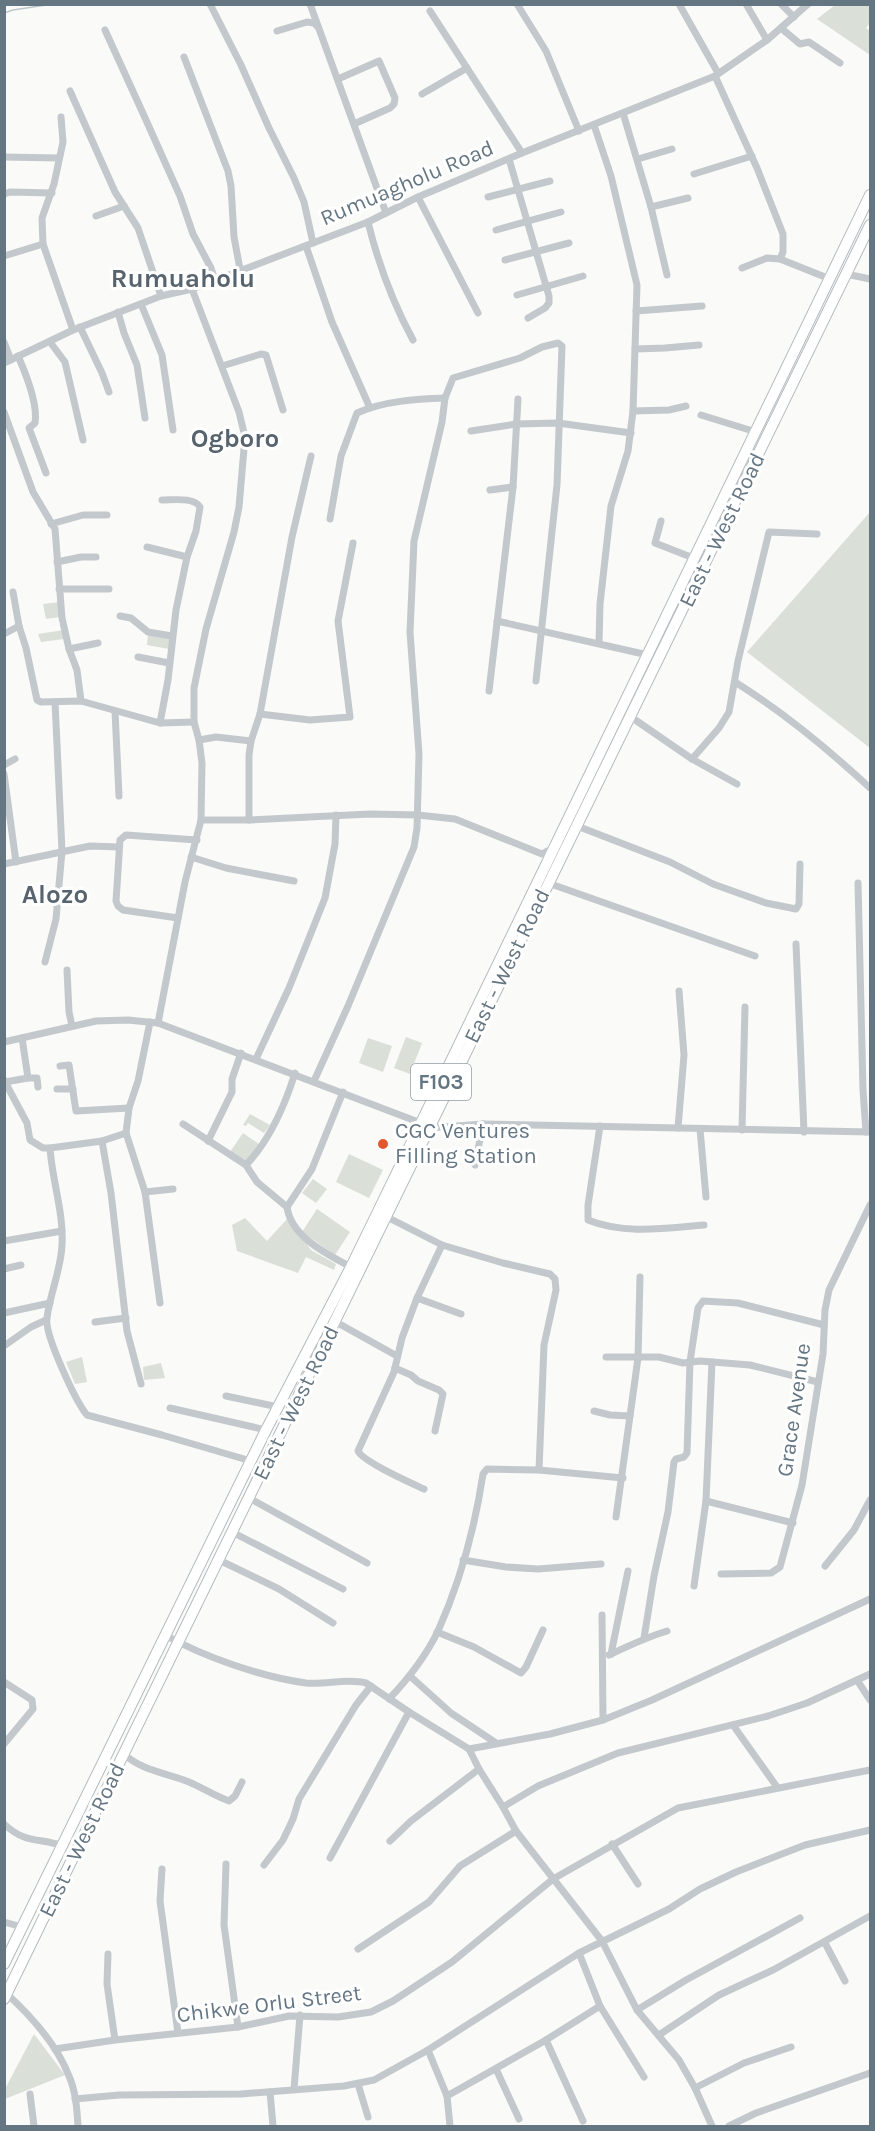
<svg xmlns="http://www.w3.org/2000/svg" width="875" height="2131" viewBox="0 0 875 2131" font-family="Karla,sans-serif">
	<rect width="100%" height="100%" fill="#fafaf8"/>
	<!-- green -->
	<g fill="#dadfd7">
		<path d="M835 5H870V23L866 28 870 31V55L817 19Z"/>
		<path d="M870 512V748L747 652Z"/>
		<path d="M60 602V617L46 619 43 604Z"/>
		<path d="M64 630V639L41 642 38 634Z"/>
		<path d="M148 634 170 639 169 649 147 645Z"/>
		<path d="M406 1037 422 1043 410 1074 394 1068Z"/>
		<path d="M368 1038 392 1046 383 1072 359 1063Z"/>
		<path d="M250 1114 270 1125 264 1133 248 1123 246 1126 243 1125Z"/>
		<path d="M243 1133 259 1144 246 1163 230 1152Z"/>
		<path d="M349 1154 383 1170 369 1198 336 1182Z"/>
		<path d="M313 1179 327 1189 316 1203 302 1193Z"/>
		<path d="M317 1209 350 1232 335 1255 302 1232Z"/>
		<path d="M245 1218 267 1241 288 1218 311 1250 336 1264 334 1270 306 1257 298 1273 237 1251 232 1225Z"/>
		<path d="M82 1357 87 1382 75 1384 66 1362Z"/>
		<path d="M161 1363 165 1378 144 1380 143 1367Z"/>
		<path d="M34 2034 65 2075 5 2099V2089Z"/>
	</g>
	<g fill="none" stroke-linecap="round" stroke-linejoin="round">
		<!-- stream -->
		<path stroke="#bbc7cb" stroke-width="1.5" d="M4 13 13 10 53 4"/>
		<defs>
			<g id="primary">
				<path d="M4 1964 266 1430 351 1267 421 1123 870 195"/>
				<path d="M4 1999 870 225"/>
			</g>
		</defs>
		<!-- primary casing -->
		<use href="#primary" stroke="#b5babe" stroke-width="12"/>
		<!-- minor -->
		<g stroke="#c3c8cc" stroke-width="7">
			<path d="M210 4 241 65 269 128 294 178 304 202 313 243"/>
			<path d="M310 4 386 213"/>
			<path d="M517 4 546 51 579 131"/>
			<path d="M679 4 718 73"/>
			<path d="M746 4 767 40"/>
			<path d="M781 4 794 17"/>
			<path d="M430 11 522 153"/>
			<path d="M781 28 800 44 809 42 840 63"/>
			<path d="M105 30 146 120 180 196 193 234 211 268 215 280"/>
			<path d="M277 31 307 22 314 23 318 27"/>
			<path d="M184 57 228 171 231 186 234 237 240 269"/>
			<path d="M715 76 757 168 783 234V252L780 259"/>
			<path d="M338 79 379 61 395 98 394 104 390 108 354 124"/>
			<path d="M70 91 115 192 138 228 161 296"/>
			<path d="M422 94 467 68"/>
			<path d="M623 113 651 207 667 275"/>
			<path d="M61 117 63 142 54 184 42 218 43 244 73 330"/>
			<path d="M594 125 611 176 637 285 633 411 628 451 611 506 600 604 599 643"/>
			<path d="M4 157 59 158"/>
			<path d="M509 159 549 296V303L545 308 528 318"/>
			<path d="M638 159 672 149"/>
			<path d="M694 174 752 156"/>
			<path d="M4 194 10 192 52 193"/>
			<path d="M418 197 478 313"/>
			<path d="M488 197 550 181"/>
			<path d="M651 207 688 198"/>
			<path d="M96 216 124 206"/>
			<path d="M368 222C378 263 393 303 413 340"/>
			<path d="M496 230 561 212"/>
			<path d="M306 246 332 322 370 408"/>
			<path d="M4 256 43 244"/>
			<path d="M505 260 569 243"/>
			<path d="M742 268 767 258 780 259 830 279"/>
			<path d="M846 274 870 279"/>
			<path d="M517 295 583 276"/>
			<path d="M141 304 162 355 173 430"/>
			<path d="M636 311 702 306"/>
			<path d="M118 312 124 333 137 365 145 418"/>
			<path d="M80 327 102 373 109 392"/>
			<path d="M4 342 11 360"/>
			<path d="M50 342 65 362 83 440"/>
			<path d="M635 349 665 348 699 345"/>
			<path d="M18 356C26 374 38 405 35 423L29 428 46 473"/>
			<path d="M4 363 73 330 161 296 192 289 368 222 418 197 522 153 715 76 767 40 808 4"/>
			<path d="M222 366 261 354 266 355 283 410"/>
			<path d="M633 411 669 410 686 406"/>
			<path d="M4 412 33 492 55 529 62 618 69 649 77 670 81 701"/>
			<path d="M701 415 756 432"/>
			<path d="M471 431 516 424 558 423 631 433"/>
			<path d="M490 490 513 487"/>
			<path d="M330 519 341 456 357 413C383 401 417 399 445 398"/>
			<path d="M661 521 655 543 696 559"/>
			<path d="M51 524 83 515H107"/>
			<path d="M147 547 187 557"/>
			<path d="M57 562 81 557H96"/>
			<path d="M59 589H109"/>
			<path d="M13 592 19 626 26 648 37 700 41 702 81 701 160 723 194 722"/>
			<path d="M120 616 131 618 148 632 172 636"/>
			<path d="M497 621 648 655"/>
			<path d="M4 634 19 626"/>
			<path d="M69 649 98 643"/>
			<path d="M138 657 169 663"/>
			<path d="M735 682C783 712 829 750 870 788"/>
			<path d="M489 691 513 487 518 399"/>
			<path d="M115 711 119 796"/>
			<path d="M260 714 310 720 350 717 338 621 353 543"/>
			<path d="M631 717 692 759 737 784"/>
			<path d="M160 723 168 680 176 610 187 557 196 531 200 507C194 497 174 500 162 500"/>
			<path d="M199 740 216 737 251 741"/>
			<path d="M692 759 719 728 729 712 738 661 769 532 817 534"/>
			<path d="M4 765 15 759"/>
			<path d="M4 774 16 862"/>
			<path d="M201 820H249L370 814 418 815 455 819 542 854 553 848"/>
			<path d="M249 820V755L251 741 260 714 292 537 311 456"/>
			<path d="M577 826 670 862 713 884 766 903 796 909 799 904 800 864"/>
			<path d="M191 857 226 868 294 881"/>
			<path d="M4 864 90 846 119 847"/>
			<path d="M548 883 755 956"/>
			<path d="M858 883 863 1090 866 1132"/>
			<path d="M178 918 123 910 118 906 116 901 120 840 126 835 197 840"/>
			<path d="M796 944 804 1132"/>
			<path d="M45 962 56 919 62 851 55 702"/>
			<path d="M67 970 69 1012 72 1026"/>
			<path d="M150 1022 138 1081 129 1108 126 1133 145 1192 160 1303"/>
			<path d="M158 1023 185 882 201 820 202 763 199 740 194 722V688L206 629 234 532 239 507 245 437 239 412 192 289"/>
			<path d="M4 1042 96 1021 128 1020 158 1023 421 1123"/>
			<path d="M256 1059 289 988 325 898 335 844 336 815"/>
			<path d="M60 1066 69 1065 76 1111 129 1108"/>
			<path d="M28 1078H37L38 1087"/>
			<path d="M4 1080 27 1123 30 1140 43 1148H50"/>
			<path d="M314 1081 348 1006 414 847 417 828 419 754 410 632 414 541 442 422 445 398 453 378 520 358 542 347 558 343 562 346 557 485 536 681"/>
			<path d="M5 1082 28 1078 22 1038"/>
			<path d="M57 1089H73"/>
			<path d="M183 1124 246 1165 257 1182 287 1207C291 1237 327 1254 351 1267"/>
			<path d="M600 1126 588 1205V1220C625 1235 666 1228 704 1225"/>
			<path d="M429 1128 483 1124 870 1132"/>
			<path d="M678 1128 684 1055 679 991"/>
			<path d="M700 1129 706 1197"/>
			<path d="M742 1130 745 1007"/>
			<path d="M126 1133 102 1141 50 1148C52 1180 64 1213 62 1245 61 1270 50 1293 47 1318 44 1334 76 1402 87 1415L162 1435 251 1461"/>
			<path d="M102 1141 111 1193 127 1331 141 1384"/>
			<path d="M208 1141 232 1092V1079L241 1053"/>
			<path d="M246 1165C269 1141 285 1105 295 1073"/>
			<path d="M475 1165 483 1124"/>
			<path d="M145 1192 173 1189"/>
			<path d="M287 1207 312 1169 343 1092"/>
			<path d="M387 1217 442 1245 503 1263 550 1274 555 1279 556 1290 544 1345 539 1470"/>
			<path d="M4 1241 62 1231"/>
			<path d="M4 1269 21 1265"/>
			<path d="M417 1298 461 1314"/>
			<path d="M4 1313 50 1303"/>
			<path d="M95 1322 126 1318"/>
			<path d="M336 1322 397 1356"/>
			<path d="M4 1346 31 1327 46 1320"/>
			<path d="M606 1357H659L683 1363 700 1361 750 1365 818 1382"/>
			<path d="M395 1368 411 1375 418 1381 439 1390 443 1394 435 1431"/>
			<path d="M226 1396 278 1407"/>
			<path d="M170 1408 266 1430"/>
			<path d="M594 1411 610 1415 630 1416"/>
			<path d="M424 1489C411 1483 363 1462 358 1451L394 1372 402 1338 417 1298 442 1245"/>
			<path d="M249 1498 367 1563"/>
			<path d="M706 1501 793 1523"/>
			<path d="M616 1517 638 1358 640 1277"/>
			<path d="M232 1532 343 1589"/>
			<path d="M219 1560 279 1589 333 1623"/>
			<path d="M463 1560 506 1567 538 1569 601 1564"/>
			<path d="M825 1566 854 1530 870 1500"/>
			<path d="M721 1574 771 1573 780 1567 802 1485 823 1354 825 1310 829 1290 870 1205"/>
			<path d="M694 1586 706 1501 712 1362"/>
			<path d="M602 1615 603 1720"/>
			<path d="M437 1632 474 1647 521 1673 526 1667 543 1630"/>
			<path d="M165 1635C204 1657 262 1677 306 1683 326 1685 347 1678 366 1683L409 1712 469 1749 479 1769 503 1807 516 1831 602 1941 637 2010 679 2060 695 2088 712 2126"/>
			<path d="M644 1638 654 1576 668 1512 674 1462 676 1459 684 1457 687 1453 690 1362 698 1308 703 1301 738 1303 824 1325"/>
			<path d="M611 1654 628 1571"/>
			<path d="M609 1655C628 1646 647 1637 667 1631"/>
			<path d="M410 1676 451 1713 496 1743"/>
			<path d="M857 1680 870 1700"/>
			<path d="M4 1682 32 1700 33 1709 4 1744"/>
			<path d="M389 1699C408 1679 426 1656 438 1631 460 1582 475 1527 483 1474L487 1469 539 1470 623 1478"/>
			<path d="M733 1725 777 1787"/>
			<path d="M469 1749 550 1734 603 1720 652 1700 870 1599"/>
			<path d="M124 1754C142 1771 167 1773 189 1782 203 1788 215 1796 229 1801L235 1796 242 1782"/>
			<path d="M503 1807 538 1786 618 1753 768 1716 807 1703 870 1674"/>
			<path d="M4 1824C27 1845 38 1837 63 1846"/>
			<path d="M390 1841 411 1821 479 1769"/>
			<path d="M612 1844 638 1884"/>
			<path d="M330 1858 409 1712"/>
			<path d="M226 1864 224 1925 238 2027"/>
			<path d="M264 1865 283 1840 293 1819 299 1799 356 1705 371 1686"/>
			<path d="M162 1869 160 1901 178 2033"/>
			<path d="M4 1922 22 1927"/>
			<path d="M825 1943 845 1981"/>
			<path d="M358 1949 429 1902 460 1866 516 1831"/>
			<path d="M579 1953 600 2006 644 2077"/>
			<path d="M108 1954 107 1984 115 2040"/>
			<path d="M7 1994C32 2017 57 2045 69 2076 76 2092 77 2110 78 2126"/>
			<path d="M637 2010 686 1980 800 1918"/>
			<path d="M659 2035 719 1995 773 1970 870 1916"/>
			<path d="M546 2040 583 2121"/>
			<path d="M55 2049 115 2040 238 2027 289 2016 338 2017 371 2012 393 2001 452 1962 553 1879 678 1808 870 1770"/>
			<path d="M428 2050 447 2096 450 2126"/>
			<path d="M496 2069 519 2119"/>
			<path d="M358 2084 368 2117"/>
			<path d="M695 2088 744 2063 791 2047"/>
			<path d="M294 2089 300 2015"/>
			<path d="M270 2092 273 2126"/>
			<path d="M30 2094 34 2126"/>
			<path d="M447 2096 546 2040 600 2006"/>
			<path d="M75 2099 119 2095 241 2094 344 2086 374 2080 428 2050 579 1953 669 1909 700 1889 736 1872 805 1845 870 1830"/>
			<path d="M729 2126 756 2113 870 2073"/>
		</g>
		<!-- primary -->
		<use href="#primary" stroke="#fff" stroke-width="10"/>
	</g>
	<!-- markers -->
	<circle fill="#e4572e" stroke="#fff" stroke-width="2" cx="383" cy="1144" r="6"/>
	<g text-anchor="middle" dominant-baseline="central" stroke-width="6" stroke-linejoin="round" paint-order="stroke">
		<!-- shield labels -->
		<rect fill="#fff" stroke="#939fa8" stroke-width="1.5" x="411" y="1064" width="60" height="36" rx="4.5"/>
		<g font-size="21" font-weight="bold" fill="#657683">
			<text x="441" y="1082">F103</text>
		</g>
		<!-- street labels -->
		<g font-size="22" fill="#657683" stroke="#fff">
			<text transform="translate(407 183) rotate(-23)">Rumuagholu Road</text>
			<text transform="translate(722 530) rotate(-64)">East - West Road</text>
			<text transform="translate(507 966) rotate(-64)">East - West Road</text>
			<text transform="translate(296 1403) rotate(-64)">East - West Road</text>
			<text transform="translate(794 1410) rotate(-82)">Grace Avenue</text>
			<text transform="translate(82 1840) rotate(-64)">East - West Road</text>
			<text transform="translate(269 2004) rotate(-7)">Chikwe Orlu Street</text>
		</g>
		<!-- poi labels -->
		<g font-size="22" fill="#657683" stroke="#fff" text-anchor="start">
			<text x="395" y="1131">CGC Ventures<tspan x="395" dy="25">Filling Station</tspan></text>
		</g>
		<!-- quarter labels -->
		<g font-size="26" font-weight="bold" fill="#57646e" stroke="#fff">
			<text x="183" y="278">Rumuaholu</text>
			<text x="235" y="438">Ogboro</text>
			<text x="55" y="894">Alozo</text>
		</g>
	</g>
	<!-- border -->
	<rect width="875" height="2131" fill="none" stroke="#657683" stroke-width="12"/>
</svg>
